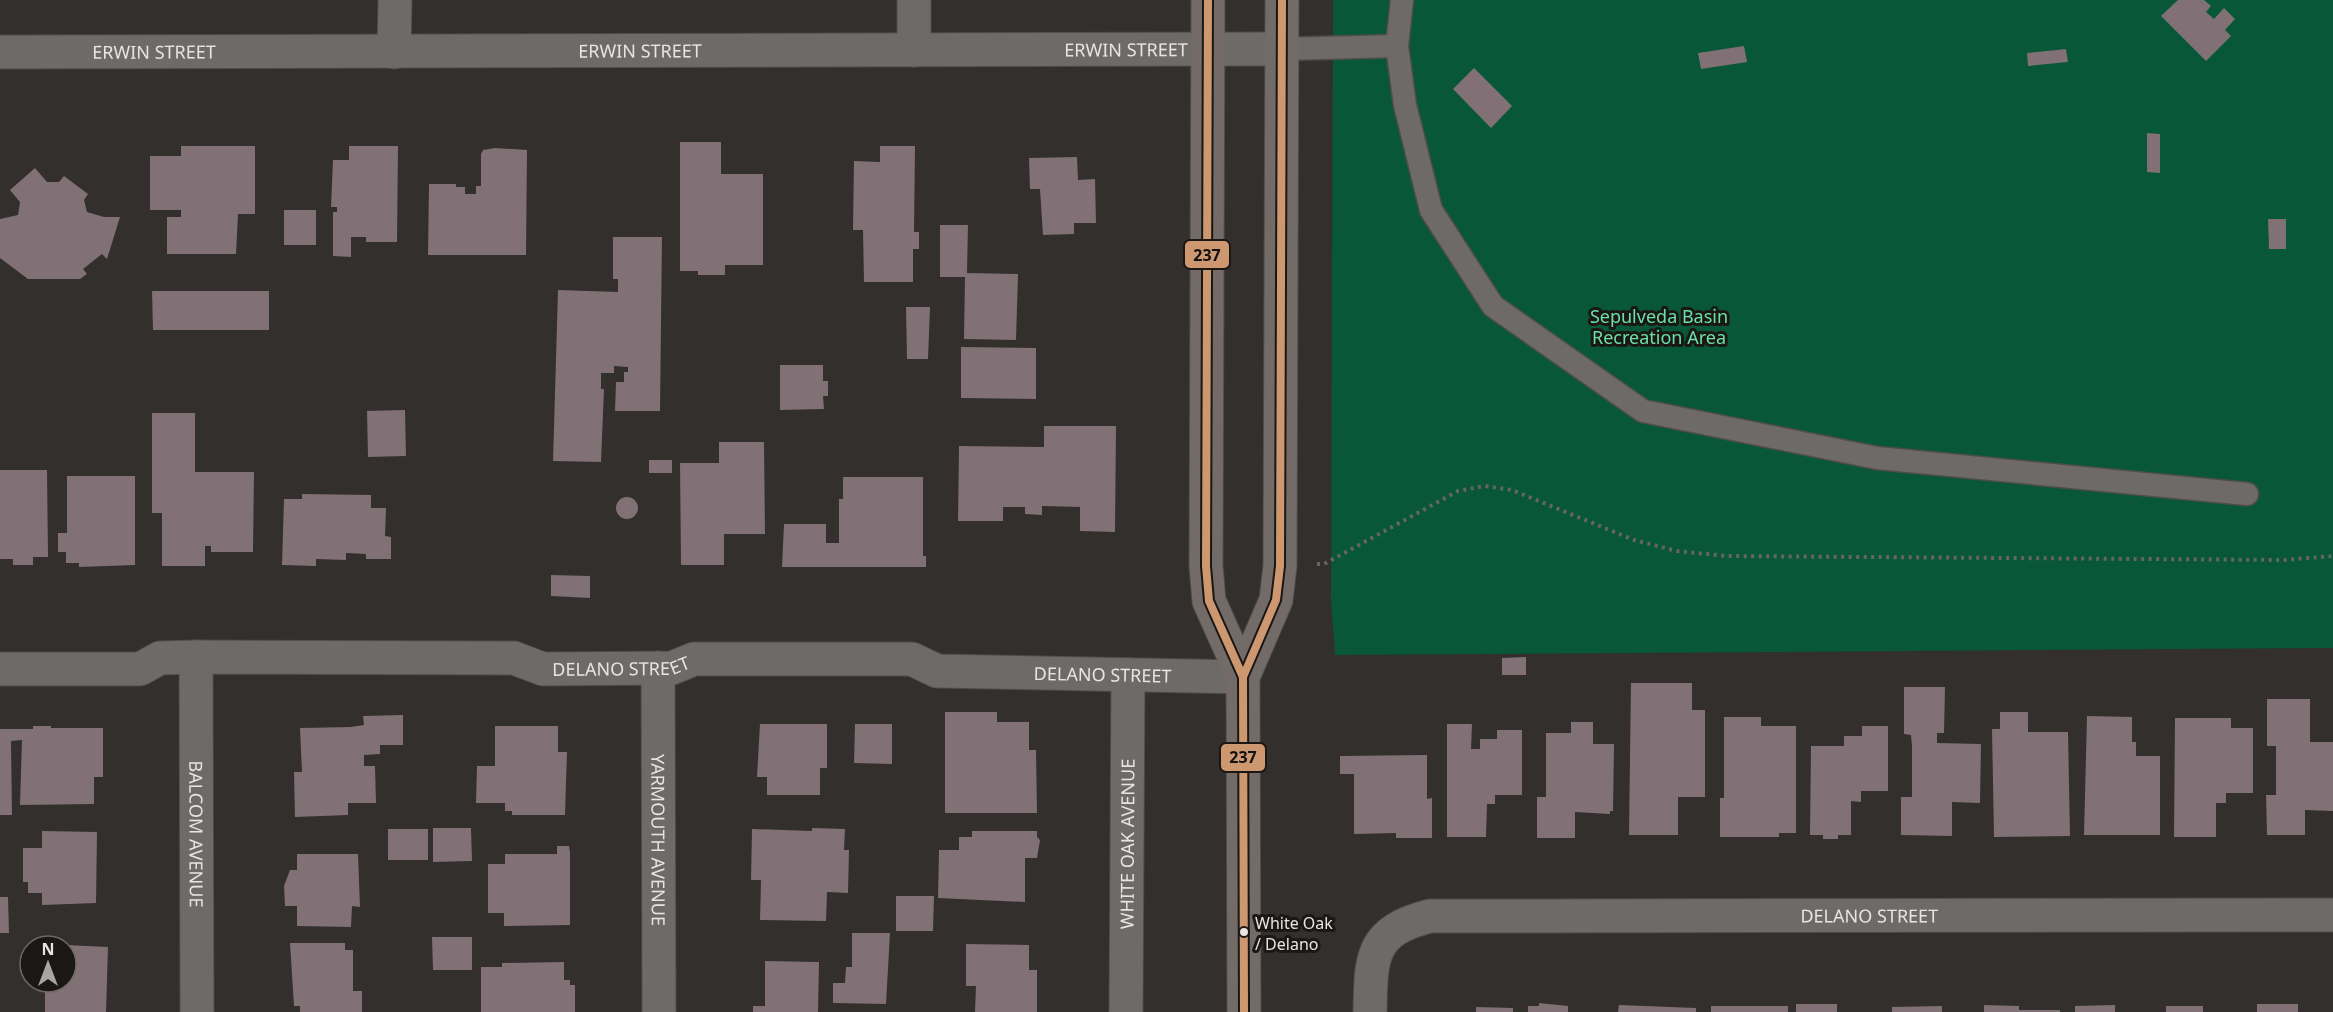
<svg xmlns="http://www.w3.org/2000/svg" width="2333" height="1012" viewBox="0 0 2333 1012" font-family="'Noto Sans',sans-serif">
	<rect width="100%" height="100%" fill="#322f2c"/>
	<!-- green -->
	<path fill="#085739" d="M1333 0H2333V648L1335 655 1331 600Z"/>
	<!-- building -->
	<g fill="#817076">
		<path d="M2178 0H2204L2211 6 2206 12 2214 19 2224 8 2235 19 2225 30 2231 36 2206 61 2161 16Z"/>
		<path d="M1744 46 1747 62 1701 69 1698 53Z"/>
		<path d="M2066 49 2068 62 2028 66 2027 53Z"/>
		<path d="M1474 68 1512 106 1491 128 1453 89Z"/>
		<path d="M2147 133 2160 134V173L2147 172Z"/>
		<path d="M680 142H721V174H763V265H725V275H698V271H680Z"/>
		<path d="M181 146H255V214H238L236 254H167V217H181V210H150V156H181Z"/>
		<path d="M349 146H398L397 242H366V237H351V257L333 256V212H337V207H331L333 160H349Z"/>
		<path d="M880 146H915L914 232H919V249H913V282H864L863 230H853L854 161 880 162Z"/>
		<path d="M495 148 527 150 526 255H428L429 184H456V187H465V194H476V186H481V154L483 150Z"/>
		<path d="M1077 157 1078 180 1095 179 1096 223H1074V234L1043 235 1040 189H1030L1029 158Z"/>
		<path d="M35 168 47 182H59L64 176 88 194 84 200 87 212 104 217H120L107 259 102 254 83 269 87 274 80 279H28L0 258V219L18 215 20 202 10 190Z"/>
		<rect x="284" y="210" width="32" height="35"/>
		<path d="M2268 219H2286V249H2269Z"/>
		<path d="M940 225H968L967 273 1018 274 1016 340 964 339 965 277H940Z"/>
		<path d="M613 237H662L660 411H615L616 382H624V372H628V367L614 366V373H601V389H604L601 462 553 461 558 290 618 292V279H613Z"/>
		<path d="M152 291H269V330H153Z"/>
		<path d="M906 307H930L928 359H907Z"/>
		<path d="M961 347 1036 348V399L961 398Z"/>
		<path d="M780 365H823V381H828V396H823L824 409 780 410Z"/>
		<path d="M405 410 406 456 368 457 367 411Z"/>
		<path d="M152 413H195V472H254L253 552H211V546H205V566H162V513H152Z"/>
		<path d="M1044 426H1116L1115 532 1080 531V507L1042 506V515L1025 514V507H1003V521H958L959 446 1044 447Z"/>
		<path d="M719 442H764L765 534H724V565H681L680 463H719Z"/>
		<rect x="649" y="460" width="23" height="13"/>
		<path d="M0 470H47L48 557H33V565H13V559H0Z"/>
		<path d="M67 476H135V565L79 567V563H66V552H58V533H67Z"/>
		<path d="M843 477H923V556H926V567H782L784 524H826V543H839V499H843Z"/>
		<path d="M302 494 371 495V508H386L385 536 391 537V559H366V554L346 553V560L316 559V566L282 565 284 499H302Z"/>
		<circle cx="627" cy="508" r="11"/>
		<path d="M551 575 590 576V598L551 596Z"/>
		<path d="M1526 657V675H1502V658Z"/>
		<path d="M1631 683H1692V710H1705V797H1678V835H1629Z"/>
		<path d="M1904 687H1945L1944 733H1937V743L1981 744 1980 803 1952 802V836L1901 835V797H1912V746L1911 735 1904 734Z"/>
		<path d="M2267 699H2310V742H2333V811L2305 810V835H2267L2266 795H2276V746H2267Z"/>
		<path d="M945 712H997V722H1029V750H1036L1037 813H945Z"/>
		<path d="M2000 712H2028V732H2068L2070 836 1994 837 1992 729H2000Z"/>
		<path d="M403 715V745H380V754L364 755V766H375L376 803H348V815L295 817 294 772H302L300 728 351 727 364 725 363 716Z"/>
		<path d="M2087 716 2132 717V742H2136V756H2160V835H2084Z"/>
		<path d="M1724 717H1761V726H1796V833H1779V837H1720V798H1724Z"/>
		<path d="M2175 718H2231V728H2253V793H2226V803H2216V837H2174Z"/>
		<path d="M1571 722H1593V744H1614L1613 811H1610V814L1575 812V838H1537V797H1546V733H1571Z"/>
		<path d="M760 724H827V768H820V795H767V777H757Z"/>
		<path d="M855 724H892V764L854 763Z"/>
		<path d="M1447 724H1472L1471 749H1480V739H1497V730H1522V795H1495V804H1487L1486 837H1447Z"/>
		<path d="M33 726H51V728H103V777H94V804L20 805 22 740 11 741 12 815H0V729H33Z"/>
		<path d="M495 726H558V752H567L565 815H512V811H505V803H476L477 766H495Z"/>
		<path d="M1862 726H1888V791H1861V802L1851 801V835H1838V839H1823V835H1810L1811 746H1844V736H1862Z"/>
		<path d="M1427 755V799L1432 798V838H1396V833L1354 834V774H1340V756Z"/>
		<path d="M433 828H471L472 861 433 862Z"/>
		<path d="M812 828 845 829 844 850H849L848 893 827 892 826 921 760 920 761 880H751L752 829 812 831Z"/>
		<rect x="388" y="829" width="40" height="31"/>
		<path d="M42 831 97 832 96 903 42 905V893H28V882H23V848H42Z"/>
		<path d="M972 831H1037V837L1040 840 1037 858H1025V902L938 898 939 850H959V837H972Z"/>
		<path d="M557 846H569L570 852V925L504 926V913H488V864H505V854H557Z"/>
		<path d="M297 854H358L360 907 352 906 351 927 297 926V906H285L284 886 290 870H297Z"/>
		<path d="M896 896H934L933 931H896Z"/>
		<path d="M0 897H8L9 933H0Z"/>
		<path d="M852 933H890L886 1004 833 1003V983H845L846 967H852Z"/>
		<path d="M432 937H472V970H433Z"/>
		<path d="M290 943H345V950H353V991H362V1012H300V1006H294Z"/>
		<path d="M966 944 1029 945V970H1037V1012H975L976 986H966Z"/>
		<path d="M66 945 108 947 106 1012H45V987H35L36 982H66Z"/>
		<path d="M765 961 819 962 818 1012H753V1006H765Z"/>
		<path d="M564 962V980H570V985H575V1012H481V967H502V963Z"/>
		<path d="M1539 1003 1568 1006V1012H1528V1006H1539Z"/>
		<rect x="1796" y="1004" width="41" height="8"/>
		<rect x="2257" y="1004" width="41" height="8"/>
		<path d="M1619 1005 1696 1008V1012H1618Z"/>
		<path d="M1984 1005 2019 1006V1010H2060V1012H1984Z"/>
		<path d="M2115 1005V1012H2075V1006Z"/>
		<rect x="1711" y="1006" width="77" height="6"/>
		<path d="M1942 1006V1012H1892V1007Z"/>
		<rect x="2166" y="1006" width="37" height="6"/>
		<path d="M1476 1007 1513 1008V1012H1476Z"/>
	</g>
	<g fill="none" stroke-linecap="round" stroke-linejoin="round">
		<defs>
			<g id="lane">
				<path d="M1402 0 1397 46 1405 105 1431 210 1493 306 1643 411 1877 458 2247 494"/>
				<path d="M1282 49 1397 46"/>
			</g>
			<g id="street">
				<path d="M914 0V50"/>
				<path d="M394 52 395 0"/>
				<path id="s1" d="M196 657 197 1012"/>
				<path id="s2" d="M658 668 659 1012"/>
				<path id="s3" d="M0 669H140L160 658 196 657 514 658 543 669 672 668 694 659H912L937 671 1243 677"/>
				<path id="s4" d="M1126 1012 1128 675"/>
				<path id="s5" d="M1370 1012C1371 957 1370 931 1430 916L2333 915"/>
			</g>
			<g id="secondary">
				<path id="s6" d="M0 52 1282 49"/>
			</g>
			<g id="primary">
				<path d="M1208 0 1206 566 1209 601 1243 677 1244 1012"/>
				<path d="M1243 677 1276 600 1280 566 1282 0"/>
			</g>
		</defs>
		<!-- lane casing -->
		<use href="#lane" stroke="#4f4d4b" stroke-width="25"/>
		<!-- street casing -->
		<use href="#street" stroke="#4f4d4b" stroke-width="35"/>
		<!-- secondary casing -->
		<use href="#secondary" stroke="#4f4d4b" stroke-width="35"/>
		<!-- primary casing -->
		<use href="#primary" stroke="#4f4d4b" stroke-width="35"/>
		<!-- path -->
		<path stroke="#676563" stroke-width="4" stroke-dasharray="3 4.5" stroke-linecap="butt" d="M1317 564H1324L1458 491 1485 486 1512 490 1634 540 1677 551 1726 556 2285 560 2333 556"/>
		<!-- lane -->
		<use href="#lane" stroke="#6e6a68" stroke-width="22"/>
		<!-- street -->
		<use href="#street" stroke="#6e6a68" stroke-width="33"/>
		<!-- secondary -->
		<use href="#secondary" stroke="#6e6a68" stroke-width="33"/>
		<!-- primary -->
		<use href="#primary" stroke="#736b68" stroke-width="33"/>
		<defs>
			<g id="bus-1">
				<path d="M1208 0 1206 566 1209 601 1243 677 1244 1012"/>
				<path d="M1243 677 1276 600 1280 566 1282 0"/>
			</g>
		</defs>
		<!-- bus-1 casing -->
		<use href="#bus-1" stroke="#1a1715" stroke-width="12"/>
		<!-- bus-1 -->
		<use href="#bus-1" stroke="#cd976f" stroke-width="8"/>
	</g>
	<!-- markers -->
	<circle fill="#e8e4e2" stroke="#1a1715" stroke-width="2" cx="1244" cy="932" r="5"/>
	<g text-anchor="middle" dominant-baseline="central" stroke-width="6" stroke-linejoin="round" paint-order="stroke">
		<!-- bus labels -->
		<g font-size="16" fill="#e8e4e2" stroke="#1a1715" text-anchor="start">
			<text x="1255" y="923">White Oak<tspan x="1255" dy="21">/ Delano</tspan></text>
		</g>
		<!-- street labels -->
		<g font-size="18" fill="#e8e4e2" stroke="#1a1715">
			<text stroke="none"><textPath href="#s6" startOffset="640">ERWIN STREET</textPath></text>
			<text stroke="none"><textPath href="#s6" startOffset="1126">ERWIN STREET</textPath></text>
			<text stroke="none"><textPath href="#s6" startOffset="154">ERWIN STREET</textPath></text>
			<text stroke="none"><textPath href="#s3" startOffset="626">DELANO STREET</textPath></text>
			<text stroke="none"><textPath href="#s3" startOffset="1112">DELANO STREET</textPath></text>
			<text stroke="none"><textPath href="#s1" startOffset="177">BALCOM AVENUE</textPath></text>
			<text stroke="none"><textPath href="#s2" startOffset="172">YARMOUTH AVENUE</textPath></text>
			<text stroke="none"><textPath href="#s4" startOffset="168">WHITE OAK AVENUE</textPath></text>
			<text stroke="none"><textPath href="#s5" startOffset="567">DELANO STREET</textPath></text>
		</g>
		<!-- park labels -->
		<g font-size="18" fill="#6ae1a7" stroke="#1a1715">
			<text x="1659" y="316">Sepulveda Basin<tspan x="1659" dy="21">Recreation Area</tspan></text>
		</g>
	</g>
	<g stroke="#1a1715" stroke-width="2">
		<rect x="1184" y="240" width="46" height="29" rx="6" fill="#cd976f"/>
		<rect x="1220" y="743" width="46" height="29" rx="6" fill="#cd976f"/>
	</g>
	<g font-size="16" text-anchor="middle" font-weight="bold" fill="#111">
		<text x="1207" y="261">237</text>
		<text x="1243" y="763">237</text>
	</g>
	<!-- north arrow -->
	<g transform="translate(48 964)"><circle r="28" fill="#1a1715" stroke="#6c6967" stroke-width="1.5"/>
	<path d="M0-4.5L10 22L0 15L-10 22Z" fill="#a8a5a2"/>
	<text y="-9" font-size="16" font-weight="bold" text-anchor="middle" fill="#e8e4e2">N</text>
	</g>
</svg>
